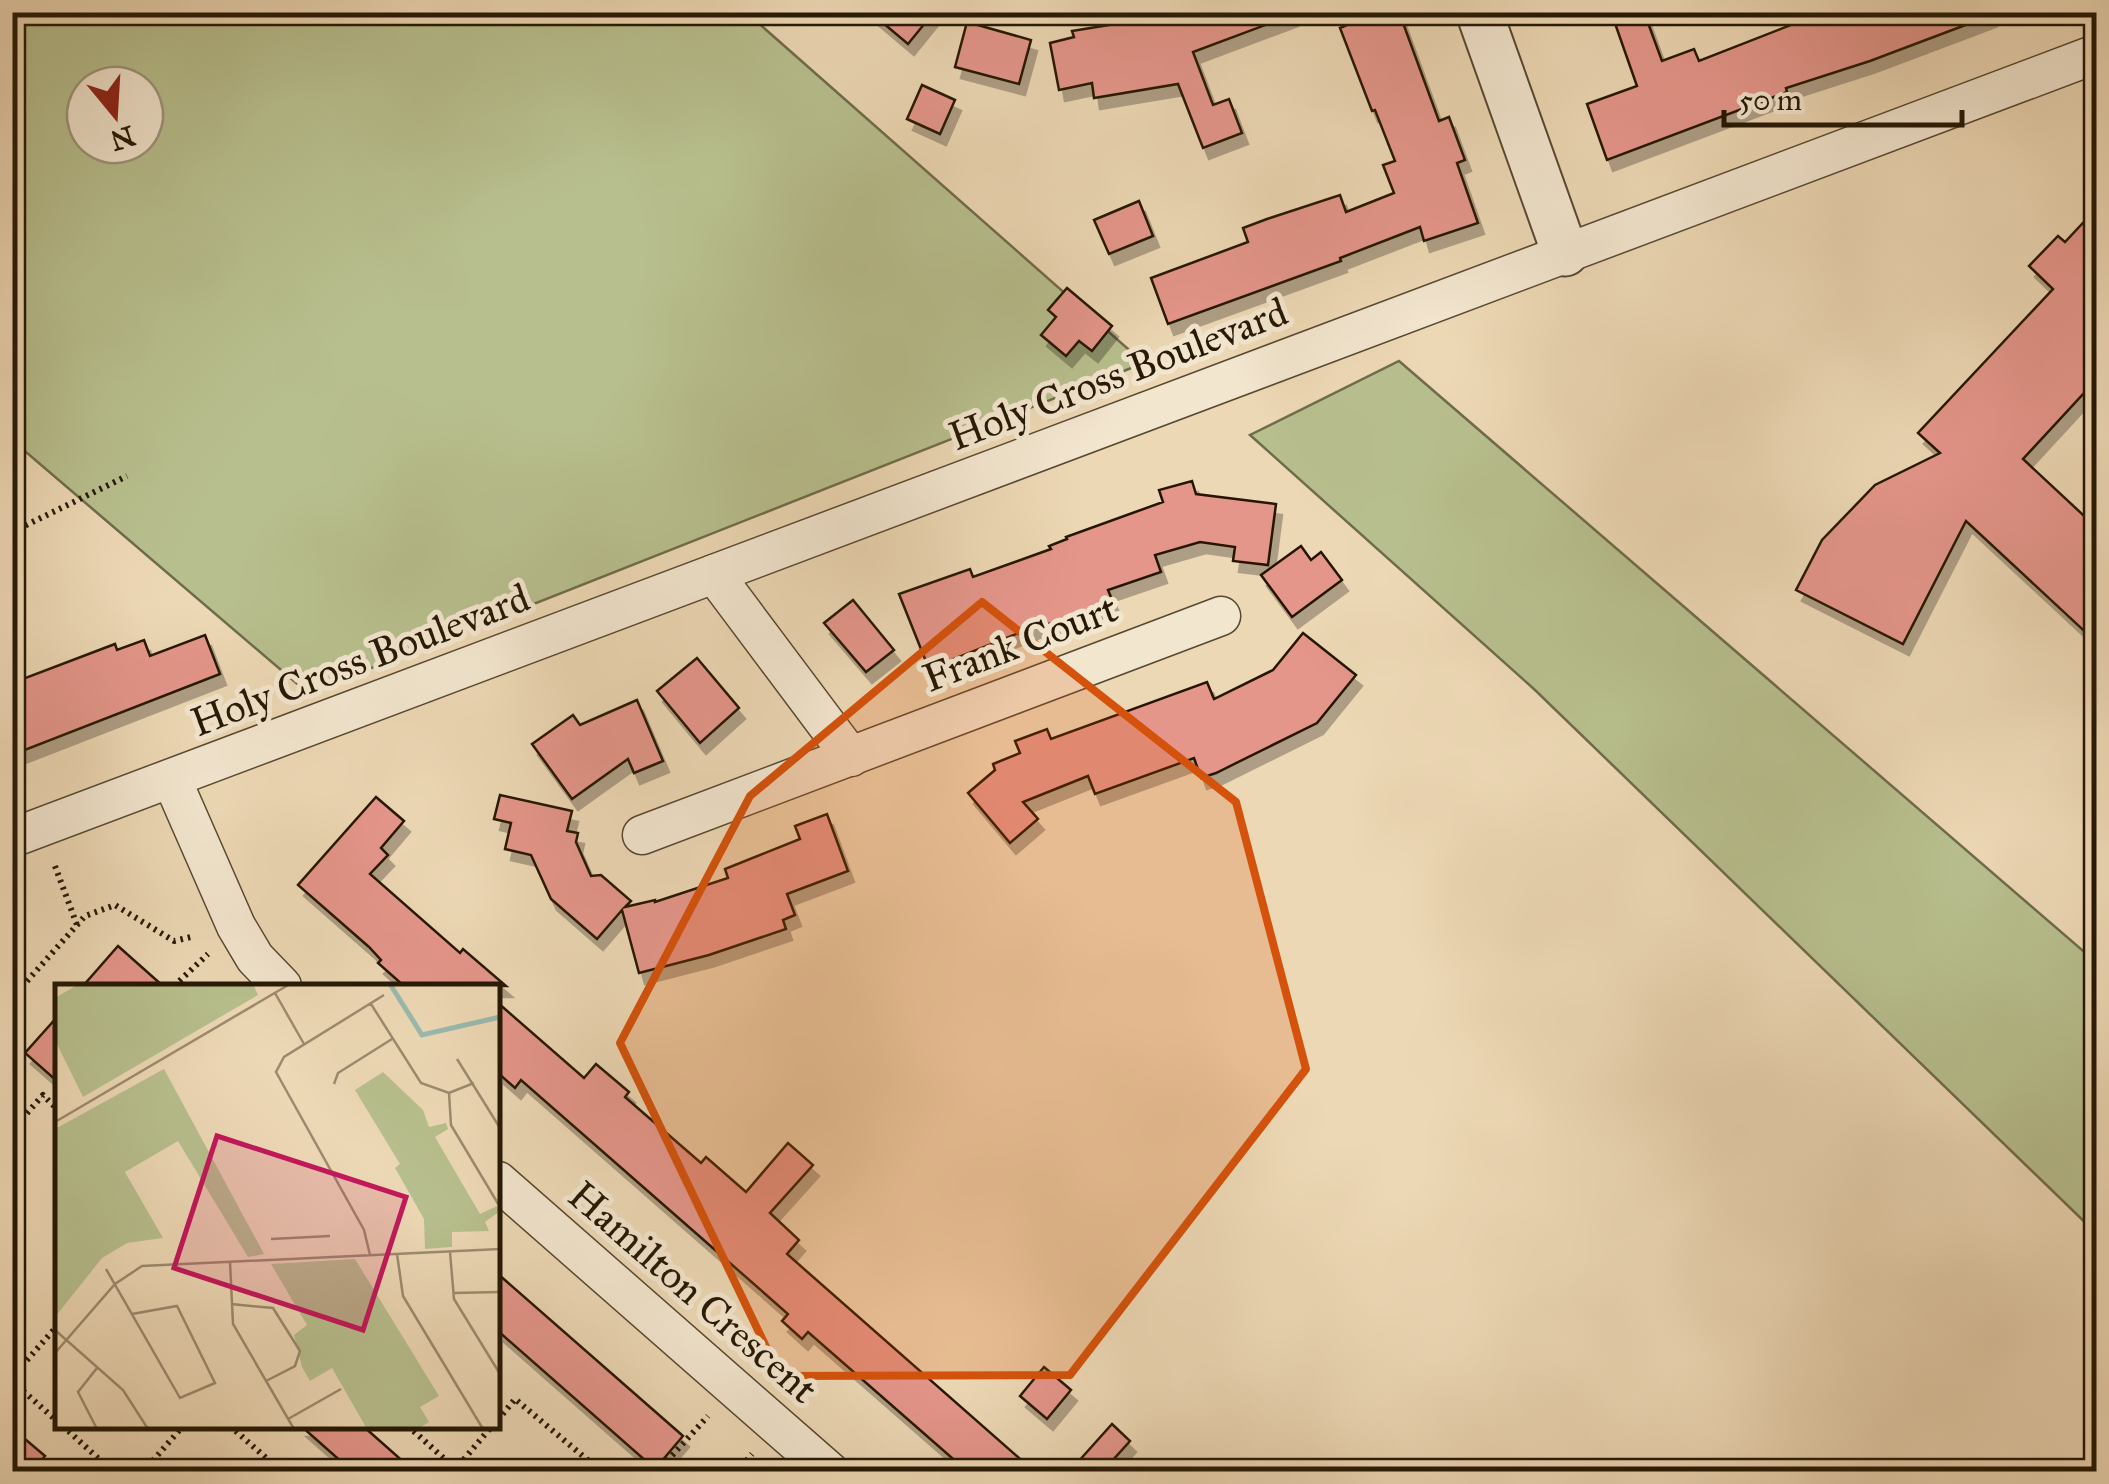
<svg xmlns="http://www.w3.org/2000/svg" width="2109" height="1484" viewBox="0 0 2109 1484" font-family="'IM FELL Great Primer',serif">
	<defs>
		<filter id="shadow"><feDropShadow dx="6" dy="11" stdDeviation="0" flood-color="#0004"/></filter>
	</defs>
	<rect width="100%" height="100%" fill="#edd8b5"/>
	<filter id="stains"><feTurbulence type="fractalNoise" baseFrequency=".002" numOctaves="4"/><feColorMatrix values="0 0 0 0 .2 0 0 0 0 .09 0 0 0 0 .02 0 0 0 .5 -.17"/></filter>
	<radialGradient id="worn" r=".72"><stop offset=".6" stop-color="#630" stop-opacity="0"/><stop offset="1" stop-color="#630" stop-opacity=".3"/></radialGradient>
	<!-- green -->
	<g fill="#b8bf8e" stroke="#6e6c4a" stroke-width="2.5" fill-rule="evenodd">
		<path d="M13 13H747L1144 363 308 693 13 441ZM85 85H145V145H85Z"/>
		<path d="M1399 361 2096 962V1233L1535 690 1250 435Z"/>
	</g>
	<!-- building -->
	<g fill="#e5968b" stroke="#251805" stroke-width="2.5" filter="url(#shadow)">
		<path d="M870 12H934L908 44Z"/>
		<path d="M1145 12H1291L1292 15 1193 52 1213 105 1229 99 1242 133 1203 148 1178 84 1094 98 1092 83 1059 90 1050 43 1074 37 1072 31 1115 24Z"/>
		<path d="M1350 12H1399L1439 121 1449 117 1465 160 1457 163 1478 223 1424 241 1420 227 1340 258 1341 261 1168 324 1151 278 1248 242 1243 228 1267 219 1340 195 1346 212 1394 193 1383 165 1395 161 1375 110 1372 111 1340 28 1354 22Z"/>
		<path d="M1611 12H1644L1662 61 1694 49 1699 61 1824 12H1836L1839 20 1860 12 1992 15 1870 61 1786 88 1787 92 1607 160 1587 104 1637 86Z"/>
		<path d="M967 22 1031 40 1019 84 955 67Z"/>
		<path d="M922 85 955 100 940 134 907 119Z"/>
		<path d="M1139 201 1153 236 1109 254 1094 220Z"/>
		<path d="M2096 209V380L2023 459 2096 527V642L1966 521 1903 644 1796 590 1822 540 1875 485 1940 453 1918 433 2053 289 2029 266 2058 236 2065 242Z"/>
		<path d="M1067 288 1112 326 1092 351 1079 341 1066 356 1041 335 1056 317 1048 310Z"/>
		<path d="M1192 481 1196 494 1276 504 1268 565 1233 561 1235 547 1200 542 1155 555 1161 572 1108 590 1113 602 1037 628 1036 626 929 669 899 594 970 569 973 577 1051 549 1049 546 1067 539 1066 537 1163 502 1159 490Z"/>
		<path d="M1301 546 1311 560 1321 552 1342 580 1292 617 1261 575Z"/>
		<path d="M853 600 894 650 866 672 824 623Z"/>
		<path d="M1303 633 1356 675 1317 723 1216 773 1201 778 1194 758 1095 794 1088 776 1023 802 1038 819 1010 843 968 793 995 770 993 764 1020 753 1015 741 1047 729 1051 739 1207 682 1214 699 1273 670Z"/>
		<path d="M205 635 220 674 12 755V683L115 644 117 650 144 640 150 656Z"/>
		<path d="M697 658 739 708 700 743 657 691Z"/>
		<path d="M637 700 663 761 634 773 628 759 572 799 532 744 573 715 580 725Z"/>
		<path d="M500 795 572 811 567 831 578 833 576 842 591 876 601 875 631 901 625 907 655 900V902L728 878 725 869 800 839 795 826 827 814 848 871 787 894 795 915 783 920 786 929 709 955 639 973 622 910 597 939 551 899 531 855 505 849 511 823 494 819Z"/>
		<path d="M376 797 404 821 381 848 388 855 370 874 460 953 463 949 506 986H404L378 963 381 960 369 947 298 885Z"/>
		<path d="M118 946 163 986H83Z"/>
		<path d="M498 1003 584 1078 596 1064 629 1092 625 1097 701 1163 706 1157 746 1192 788 1143 813 1165 770 1213 799 1240 787 1254 1035 1472H968L808 1332 802 1339 782 1321 788 1314 698 1235 521 1080 515 1088 498 1073Z"/>
		<path d="M58 1016V1082L25 1053Z"/>
		<path d="M498 1274 683 1436 655 1469 498 1331Z"/>
		<path d="M1044 1367 1071 1390 1047 1419 1020 1396Z"/>
		<path d="M1112 1424 1130 1441 1102 1472H1069Z"/>
		<path d="M301 1426H363L415 1472H353Z"/>
		<path d="M12 1428 45 1456 32 1472H12Z"/>
	</g>
	<g fill="none" stroke-linecap="round" stroke-linejoin="round">
		<defs>
			<g id="minor">
				<path d="M714 574 851 757"/>
				<path d="M172 780 236 926 255 958 282 986"/>
				<path d="M642 835 1221 616"/>
				<path d="M12 838 2096 54"/>
				<path d="M498 1181 830 1472"/>
			</g>
			<path id="tertiary" d="M1479 12 1565 253"/>
		</defs>
		<!-- minor casing -->
		<use href="#minor" stroke="#574831" stroke-width="41"/>
		<!-- tertiary casing -->
		<use href="#tertiary" stroke="#574831" stroke-width="49"/>
		<!-- path -->
		<g stroke="#251805" stroke-width="6" stroke-dasharray="2.5 5" stroke-linecap="butt">
			<path d="M12 532 127 476"/>
			<path d="M55 866 77 925"/>
			<path d="M174 986 208 954"/>
			<path d="M12 998 85 916 115 905 174 941 195 936"/>
			<path d="M12 1130 43 1095 58 1110"/>
			<path d="M12 1377 58 1325"/>
			<path d="M12 1381 58 1422"/>
			<path d="M498 1420 515 1399 602 1472"/>
			<path d="M63 1426 113 1472"/>
			<path d="M230 1426 282 1472"/>
			<path d="M408 1426 459 1472"/>
			<path d="M454 1471 492 1426"/>
			<path d="M143 1472 183 1426"/>
			<path d="M657 1472 708 1416"/>
			<path d="M737 1472 752 1454"/>
		</g>
		<!-- minor -->
		<use href="#minor" stroke="#f3e6cf" stroke-width="38"/>
		<!-- tertiary -->
		<use href="#tertiary" stroke="#f3e6cf" stroke-width="45"/>
	</g>
	<!-- marked area -->
	<path fill="#d4520b" fill-opacity="0.2" stroke="#d4520b" stroke-width="8" stroke-linejoin="round" d="M982 602 1236 802 1306 1069 1070 1375 780 1376 620 1043 750 796Z"/>
	<g text-anchor="middle" dominant-baseline="central" stroke-width="10" stroke-linejoin="round" paint-order="stroke">
		<!-- street labels -->
		<g font-size="40" fill="#251805" stroke="#f3e6cf">
			<text transform="translate(1118 374) rotate(-21)">Holy Cross Boulevard</text>
			<text transform="translate(1020 643) rotate(-21)">Frank Court</text>
			<text transform="translate(360 660) rotate(-21)">Holy Cross Boulevard</text>
			<text transform="translate(693 1292) rotate(41)">Hamilton Crescent</text>
		</g>
	</g>
	<!-- overview -->
	<g transform="translate(55 984)">
		<rect width="445" height="445" fill="#edd8b5"/>
		<path d="M24 0H198L203 11 28 113 0 56V14ZM109 85 209 270 193 273 123 157 70 188 108 254 72 259 47 274 0 333V145ZM328 88 368 126 374 143 391 139 393 145 380 153 425 230 442 222 445 227 430 238 434 247 397 248V263L370 265 369 235 340 184 345 180 300 106ZM300 275 384 412 365 423 374 438 363 445H312L277 384 255 397 247 383 239 351 252 341 216 280Z" fill="#b8bf8e"/>
		<path fill="none" stroke="#99baae" stroke-width="5" d="M335 0 367 51 445 33"/>
		<path fill="none" stroke="#9d8b6f" stroke-width="2.5" d="M220 9 249 60M316 20 366 99 394 109 419 99M402 75 445 144M279 100 283 89 337 55M394 109 396 141 445 223M0 138 235 0M216 255 275 252M395 268 399 315 445 390M342 270 348 312 428 445M315 271 309 246 221 88 229 73 329 11M175 278 178 340 239 445M51 285 125 414 160 399 122 322 77 330M398 309 445 308M176 320 218 324 245 367 240 382 211 397M0 346 68 406 93 445M0 369 60 300 87 282 445 265M233 435 286 405M42 445 23 408 42 384"/>
		<path fill="#c2185b" fill-opacity="0.15" stroke="#c2185b" stroke-width="5" d="M162 152 351 213 308 346 119 284Z"/>
		<rect width="445" height="445" fill="none" stroke="#251805" stroke-width="5"/>
	</g>
	<!-- margin -->
	<rect width="2109" height="1484" fill="none" stroke="#edd8b5" stroke-width="50"/>
	<rect x="15" y="15" width="2079" height="1454" fill="none" stroke="#251805" stroke-width="5"/>
	<rect x="25" y="25" width="2059" height="1434" fill="none" stroke="#251805" stroke-width="2.5"/>
	<!-- north arrow -->
	<g transform="translate(115 115) rotate(162)"><circle r="48" fill="#f3e6cf" stroke="#a1947e" stroke-width="2.5"/>
	<path d="M0-8L18 38L0 25L-18 38Z" fill="#8f2418"/>
	<text y="-15" font-size="28" font-weight="bold" text-anchor="middle" fill="#251805">N</text>
	</g>
	<!-- scale -->
	<path d="M1724 110v15h238v-15" fill="none" stroke="#251805" stroke-width="5"/>
	<text x="1739" y="110" font-size="30" fill="#251805" stroke="#f3e6cf" stroke-width="8" paint-order="stroke">50 m</text>
	<rect width="100%" height="100%" filter="url(#stains)"/>
	<rect width="100%" height="100%" fill="url(#worn)"/>
</svg>
